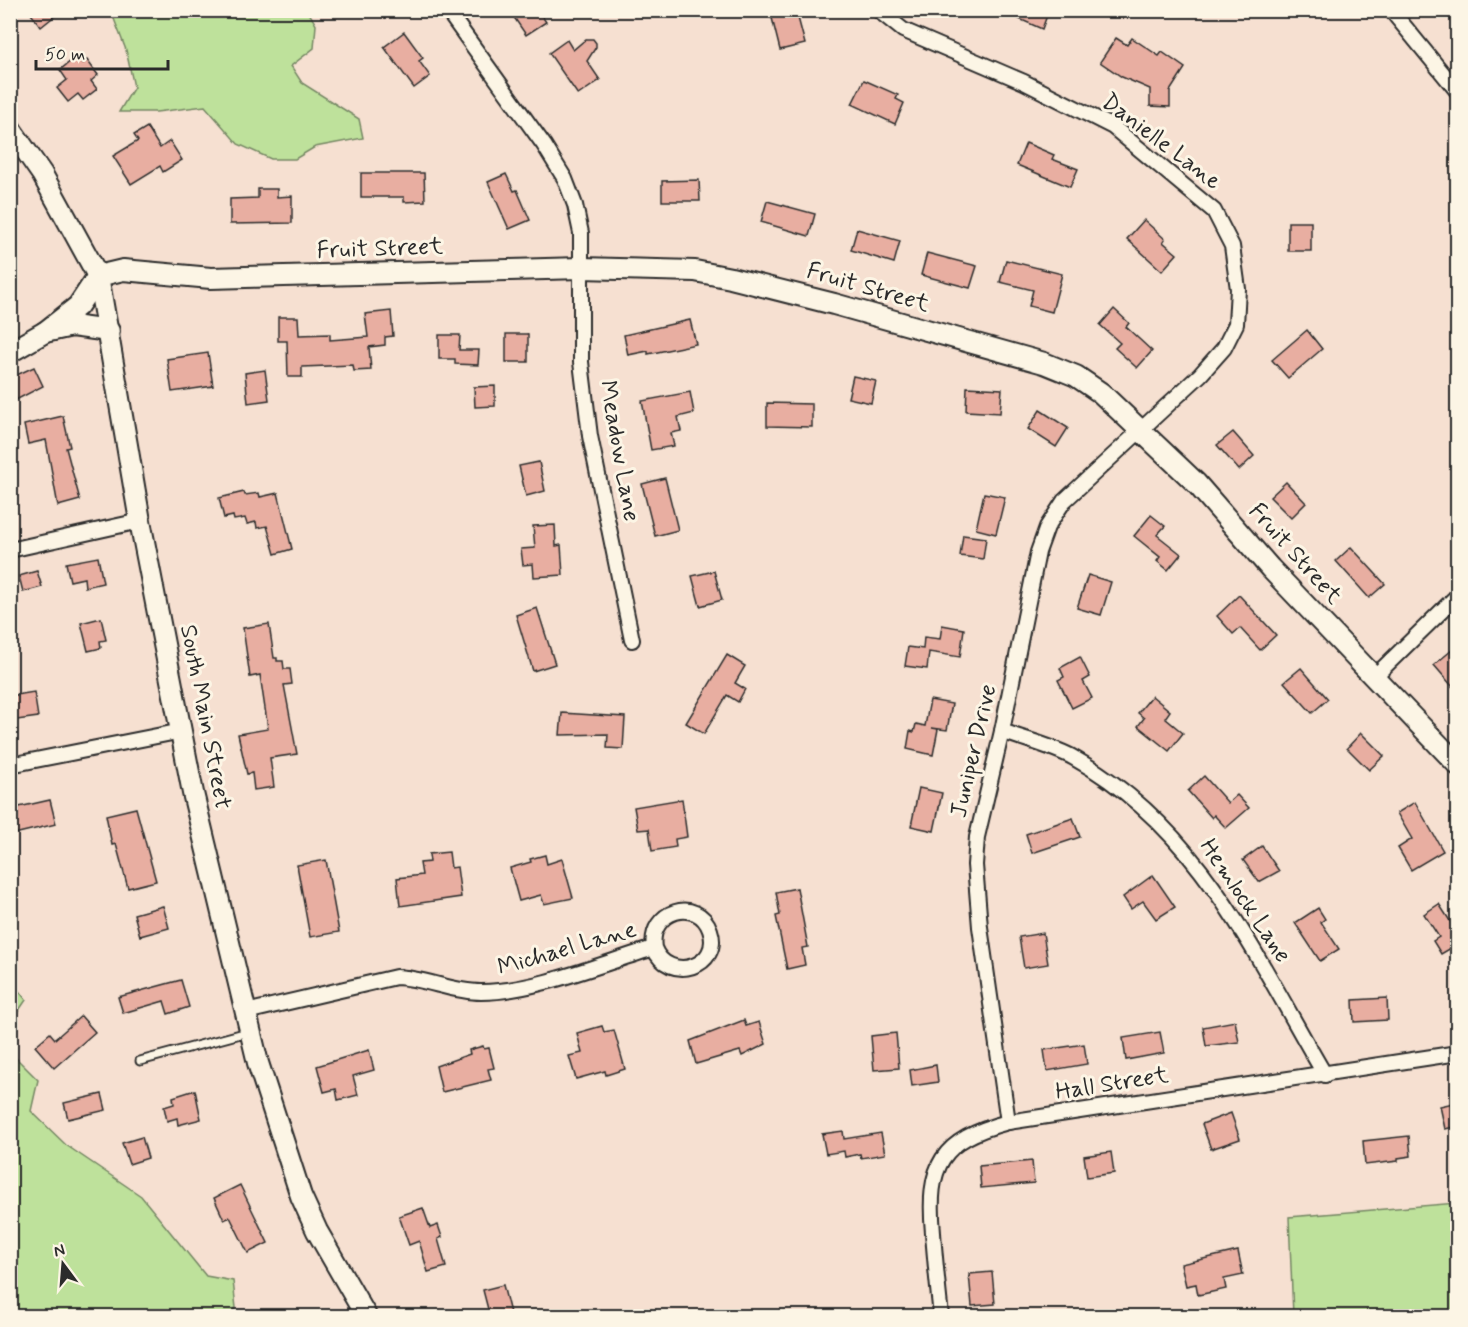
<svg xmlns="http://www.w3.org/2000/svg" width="1468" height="1327" viewBox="0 0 1468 1327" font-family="Mynerve,sans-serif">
	<rect width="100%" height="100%" fill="#f6e0d1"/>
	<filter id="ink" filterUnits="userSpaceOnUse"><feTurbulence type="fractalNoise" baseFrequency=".0167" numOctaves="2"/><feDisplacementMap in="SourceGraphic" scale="12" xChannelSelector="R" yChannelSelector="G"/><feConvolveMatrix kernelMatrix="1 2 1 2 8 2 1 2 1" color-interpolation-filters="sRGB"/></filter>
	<g filter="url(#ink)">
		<!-- green -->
		<g fill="#bee19b" stroke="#748663" stroke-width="1.5">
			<path d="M111 11H308L316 25 314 48 291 66 302 83 359 119 363 138 315 147 295 159H271L238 144 205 106 156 112H119L134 87 126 50Z"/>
			<path d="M11 981 26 1000 11 1022 10 981Z"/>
			<path d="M10 1052 38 1080 31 1111 66 1145 141 1196 206 1276 233 1281 236 1308 227 1316H11Z"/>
			<path d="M1457 1203V1316H1293L1289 1217Z"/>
		</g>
		<!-- building -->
		<g fill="#e8aea1" stroke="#2b2b2b" stroke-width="1.5">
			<path d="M28 10H62L41 27Z"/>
			<path d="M509 10H538L546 22 526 35Z"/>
			<path d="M770 10H796L805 44 780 50Z"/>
			<path d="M999 10H1049L1042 29Z"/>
			<path d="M404 32 423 58 419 61 430 76 414 88 384 47Z"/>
			<path d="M1116 38 1127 45 1132 38 1159 56 1162 52 1185 68 1170 91V107L1150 106V89L1122 77 1100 62Z"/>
			<path d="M586 39H593L596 43V47L587 61 600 80 578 95 549 53 567 40 573 50Z"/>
			<path d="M77 56 83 63 87 60 98 75 91 81 97 89 83 100 78 94 68 102 57 88 67 80 60 70Z"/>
			<path d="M864 80 898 95 896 99 904 103 895 124 852 104Z"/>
			<path d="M147 127 160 148 170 141 182 160 163 172 160 166 131 184 113 156 138 141 134 135Z"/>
			<path d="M1026 143 1054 155 1052 159 1078 169 1070 187 1017 165Z"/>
			<path d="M361 173H424L425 201 404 202V197H361Z"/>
			<path d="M506 174 514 191 517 190 530 220 509 229 488 182Z"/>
			<path d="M699 180 700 201H662V181Z"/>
			<path d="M258 189H277V197L292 196V223L230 224V199L258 198Z"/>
			<path d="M767 201 815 214 809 236 761 222Z"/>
			<path d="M1144 220 1165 239 1163 242 1177 254 1162 271 1127 239Z"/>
			<rect x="1288" y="222" width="23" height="29"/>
			<path d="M857 229 900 241 894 263 851 250Z"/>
			<path d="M927 253 977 266 970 288 921 275Z"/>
			<path d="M1006 260 1062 274 1052 312 1029 306 1033 290 1000 282Z"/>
			<path d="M1114 309 1129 323 1126 327 1152 351 1137 368 1115 348 1120 343 1100 325Z"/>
			<path d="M391 311 393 336 385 337V345L369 347 371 370 354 371 353 365 302 367V377H288L287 341H278V317H298L299 335 330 334V340L368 337 365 314Z"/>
			<path d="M690 320 696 344 648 354V351L628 355 624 335Z"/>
			<path d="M1307 330 1322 349 1288 378 1272 360Z"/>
			<rect x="506" y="334" width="22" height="28"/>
			<path d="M439 335H460L459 350H479L478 365 455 364V359H439Z"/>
			<path d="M208 353 213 386 172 392 167 359Z"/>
			<path d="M34 367 43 386 10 403V378Z"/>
			<path d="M265 370 269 400 248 403 245 373Z"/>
			<path d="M853 376 876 381 871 403 848 398Z"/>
			<path d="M495 386V406L475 407 474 387Z"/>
			<path d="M967 387 1002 389 1000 413 966 411Z"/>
			<path d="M690 392 694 413 678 417 681 431 671 433 674 446 651 450 642 401Z"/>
			<path d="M767 403 812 404V427L767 426Z"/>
			<path d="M1040 410 1068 428 1056 447 1028 429Z"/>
			<path d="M63 416 70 447 66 448 80 500 58 506 46 440 28 444 24 425Z"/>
			<path d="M1233 432 1254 456 1239 470 1217 445Z"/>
			<path d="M539 462 545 491 526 496 519 466Z"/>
			<path d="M665 478 678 530 655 536 642 484Z"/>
			<path d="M1286 482 1306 503 1291 518 1270 497Z"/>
			<path d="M244 492 245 495 259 493 260 497 278 493 292 549 275 554 267 526 257 528 256 522 247 524 245 518 234 520 233 516 224 518 219 498Z"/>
			<path d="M984 493 1005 497 996 534 976 529Z"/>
			<path d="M1151 515 1165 526 1157 535 1181 554 1168 570 1157 561 1160 557 1134 536Z"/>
			<path d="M555 525 556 546 561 545 563 575 534 577 533 564 523 565 521 549 535 548 533 526Z"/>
			<path d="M963 535 986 538 983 559 960 556Z"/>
			<path d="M1351 547 1385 584 1369 598 1336 561Z"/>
			<path d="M98 557 103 583 85 587 84 578 70 581 66 563Z"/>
			<path d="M37 571 42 587 23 592 19 576Z"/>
			<path d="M714 571 722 600 700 606 692 576Z"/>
			<path d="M1088 575 1111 582 1101 615 1077 608Z"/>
			<path d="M1239 595 1276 635 1260 650 1240 628 1233 634 1217 616Z"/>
			<path d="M537 608 555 664 533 671 516 615Z"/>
			<path d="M101 618 106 640 100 641 101 648 88 651 81 623Z"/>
			<path d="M269 624 274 658H277V661H283L284 669H290L292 684 284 685 297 754 270 758 274 787 254 790 252 773 247 774 238 734 268 729 260 675 250 677 243 628Z"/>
			<path d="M942 625 964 629 960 657 929 652 927 669 905 666 908 647 923 649 924 637 940 639Z"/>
			<path d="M1458 645V693L1434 665Z"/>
			<path d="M727 655 745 666 735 683 745 689 738 702 727 695 704 734 686 723Z"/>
			<path d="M1080 657 1090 677 1083 681 1092 698 1072 708 1058 680 1064 677 1060 668Z"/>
			<path d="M1301 668 1328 699 1312 713 1284 682Z"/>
			<path d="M34 692 38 717 10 721V696Z"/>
			<path d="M1152 696 1170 711 1165 718 1183 733 1169 751 1138 726 1144 718 1138 713Z"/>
			<path d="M930 700 952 704 947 730 932 728 938 729 933 755 907 749 910 731 914 732 916 724 925 726Z"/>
			<path d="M562 713 625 717 623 749 607 748 608 734 560 735Z"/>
			<path d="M1361 733 1384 756 1369 770 1347 748Z"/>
			<path d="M1204 776 1228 803 1237 795 1249 808 1226 828 1214 815 1212 818 1188 791Z"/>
			<path d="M919 788 942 793 934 831 911 826Z"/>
			<path d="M682 799 687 837 675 839 676 847 652 851 649 829 638 830 634 807Z"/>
			<path d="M50 800 56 824 10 835V809Z"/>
			<path d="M1415 802 1443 851 1411 870 1398 848 1412 839 1397 813Z"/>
			<path d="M136 808 156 881 128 888 116 844 112 845 106 815Z"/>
			<path d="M1073 818 1080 837 1032 853 1026 834Z"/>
			<path d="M1262 846 1279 871 1259 882 1243 860Z"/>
			<path d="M449 852 451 868 457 867 461 897 400 906 397 878 422 875 420 863 430 862 429 854Z"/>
			<path d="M545 855 547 864 562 859 573 898 544 904 541 895 519 901 510 868 531 862 530 859Z"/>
			<path d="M326 860 339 932 310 937 297 865Z"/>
			<path d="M1153 875 1175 907 1156 919 1143 901 1131 909 1123 897Z"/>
			<path d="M797 888 808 947 802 948 805 965 787 969 776 916 780 915 776 892Z"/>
			<path d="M1439 904 1452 924 1458 921V944L1441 954 1433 941 1439 937 1424 914Z"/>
			<path d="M163 906 169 928 140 936 134 914Z"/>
			<path d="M1318 908 1325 919 1321 922 1339 949 1320 961 1295 923Z"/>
			<path d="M1043 933 1048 964 1024 968 1019 937Z"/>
			<path d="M181 980 189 1007 168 1014 164 1001 123 1013 118 997Z"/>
			<path d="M1387 998 1388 1020 1354 1022 1353 1000Z"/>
			<path d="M81 1016 95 1032 54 1068 35 1046 50 1033 55 1039Z"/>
			<path d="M744 1020 746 1026 759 1022 766 1044 742 1056 740 1051 696 1064 690 1041Z"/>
			<path d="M1235 1021 1239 1042 1206 1046 1203 1027Z"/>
			<path d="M602 1026 604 1032 614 1030 625 1069 606 1075 605 1071 576 1079 569 1056 582 1053 577 1033Z"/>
			<path d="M1160 1032 1164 1053 1126 1060 1123 1038Z"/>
			<path d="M896 1033 899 1068 874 1070 871 1036Z"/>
			<path d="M1084 1044 1087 1064 1047 1071 1044 1050Z"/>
			<path d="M483 1046 484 1049 489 1048 494 1068 488 1069 491 1080 442 1092 436 1066 470 1054 469 1050Z"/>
			<path d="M369 1050 374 1070 353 1076 358 1095 338 1100 336 1089 324 1092 317 1066Z"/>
			<path d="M936 1065 938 1082 912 1086 910 1070Z"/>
			<path d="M195 1090 201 1119 178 1125 177 1118 167 1121 164 1107 174 1104 173 1097Z"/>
			<path d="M102 1094 106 1110 68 1119 64 1103Z"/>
			<path d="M1458 1102V1126L1445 1129 1440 1106Z"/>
			<path d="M1231 1113 1240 1139 1211 1149 1202 1124Z"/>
			<path d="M843 1131 844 1139 881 1133 885 1154 861 1158 860 1154 845 1157 844 1151 826 1154 822 1134Z"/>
			<path d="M1409 1136 1411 1156 1398 1158V1161L1365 1165 1363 1141Z"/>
			<path d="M142 1137 148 1158 129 1164 122 1143Z"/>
			<path d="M1111 1152 1114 1173 1087 1177 1084 1156Z"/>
			<path d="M1032 1161 1034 1183 981 1188 979 1166Z"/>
			<path d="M240 1185 268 1243 248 1253 230 1217 224 1220 214 1198Z"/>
			<path d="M423 1208 430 1228 438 1225 442 1237 438 1239 446 1267 428 1272 419 1241 409 1245 399 1216Z"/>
			<path d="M1238 1251 1243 1275 1224 1279 1226 1289 1198 1295 1196 1284 1186 1286 1181 1264Z"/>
			<path d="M992 1272 995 1304 972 1306 969 1274Z"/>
			<path d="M503 1285 511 1317H490L483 1290Z"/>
		</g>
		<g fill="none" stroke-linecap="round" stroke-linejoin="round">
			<defs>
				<path id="lane" d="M140 1061 248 1032"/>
				<g id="street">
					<path d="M447 10 544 145 565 179 575 205 581 233V362L590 436 632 640"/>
					<path d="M878 10 903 30 1024 82 1113 127 1214 211 1232 246 1238 289 1236 324 1224 348 1200 375 1064 501 1047 527 1038 552 1002 731 977 837 975 865 980 927 1008 1122"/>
					<path d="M1391 10 1458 92"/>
					<path d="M10 550 140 521"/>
					<path d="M1375 676 1458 595"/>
					<path d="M1002 731C1025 740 1053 746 1074 758 1201 829 1255 956 1325 1075"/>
					<path d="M10 765 182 731"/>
					<path d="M246 1012 396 977C425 978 452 992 481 992 534 992 603 963 654 948 648 910 698 896 710 930 723 967 668 984 654 948"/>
					<path d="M941 1316C938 1289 935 1261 933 1233 927 1165 940 1140 1008 1122L1458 1053"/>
				</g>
				<g id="secondary">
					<path d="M10 128 42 174 98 276 140 521 193 793 258 1063 301 1196 317 1231 366 1316"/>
					<path d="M98 276 123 270 211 278 581 268 695 271 731 278 834 304 1044 363 1076 376 1101 393 1196 483 1270 568 1458 765"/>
					<path d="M98 276 78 306 45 332 72 326 109 331"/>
					<path d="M10 352 45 332"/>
				</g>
			</defs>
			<!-- lane casing -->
			<use href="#lane" stroke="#2b2b2b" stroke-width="11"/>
			<!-- street casing -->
			<use href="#street" stroke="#2b2b2b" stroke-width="18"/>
			<!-- secondary casing -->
			<use href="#secondary" stroke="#2b2b2b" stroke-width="24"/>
			<!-- lane -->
			<use href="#lane" stroke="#fcf5e5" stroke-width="7"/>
			<!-- street -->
			<use href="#street" stroke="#fcf5e5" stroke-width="14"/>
			<!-- secondary -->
			<use href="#secondary" stroke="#fcf5e5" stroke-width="20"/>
		</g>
	</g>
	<g text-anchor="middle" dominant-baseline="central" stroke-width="6" stroke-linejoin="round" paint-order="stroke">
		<!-- street labels -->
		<g font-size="24" fill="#2b2b2b" stroke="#fcf5e5">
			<text transform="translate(1161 142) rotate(37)">Danielle Lane</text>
			<text transform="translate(380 249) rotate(-2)">Fruit Street</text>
			<text transform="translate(868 288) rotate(16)">Fruit Street</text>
			<text transform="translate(619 451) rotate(80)">Meadow Lane</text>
			<text transform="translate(1295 554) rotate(48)">Fruit Street</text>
			<text transform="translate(205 717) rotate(79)">South Main Street</text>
			<text transform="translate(974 751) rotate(-77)">Juniper Drive</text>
			<text transform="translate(1245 901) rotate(56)">Hemlock Lane</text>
			<text transform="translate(567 949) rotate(-16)">Michael Lane</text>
			<text transform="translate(1112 1084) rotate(-9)">Hall Street</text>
		</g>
	</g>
	<!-- margin -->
	<rect width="1468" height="1327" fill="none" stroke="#fcf5e5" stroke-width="36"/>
	<rect x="18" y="18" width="1432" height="1291" fill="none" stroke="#2b2b2b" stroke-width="2" filter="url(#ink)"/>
	<!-- north arrow -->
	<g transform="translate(63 1264) rotate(344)" stroke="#fcf5e5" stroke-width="4.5" paint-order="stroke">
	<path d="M0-4.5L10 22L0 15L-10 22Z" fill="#2b2b2b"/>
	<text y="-9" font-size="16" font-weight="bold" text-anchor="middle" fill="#2b2b2b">N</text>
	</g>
	<!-- scale -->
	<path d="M36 60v9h132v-9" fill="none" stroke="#2b2b2b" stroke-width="3"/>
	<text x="45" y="60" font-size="18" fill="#2b2b2b" stroke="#fcf5e5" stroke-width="4.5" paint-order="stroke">50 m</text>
</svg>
